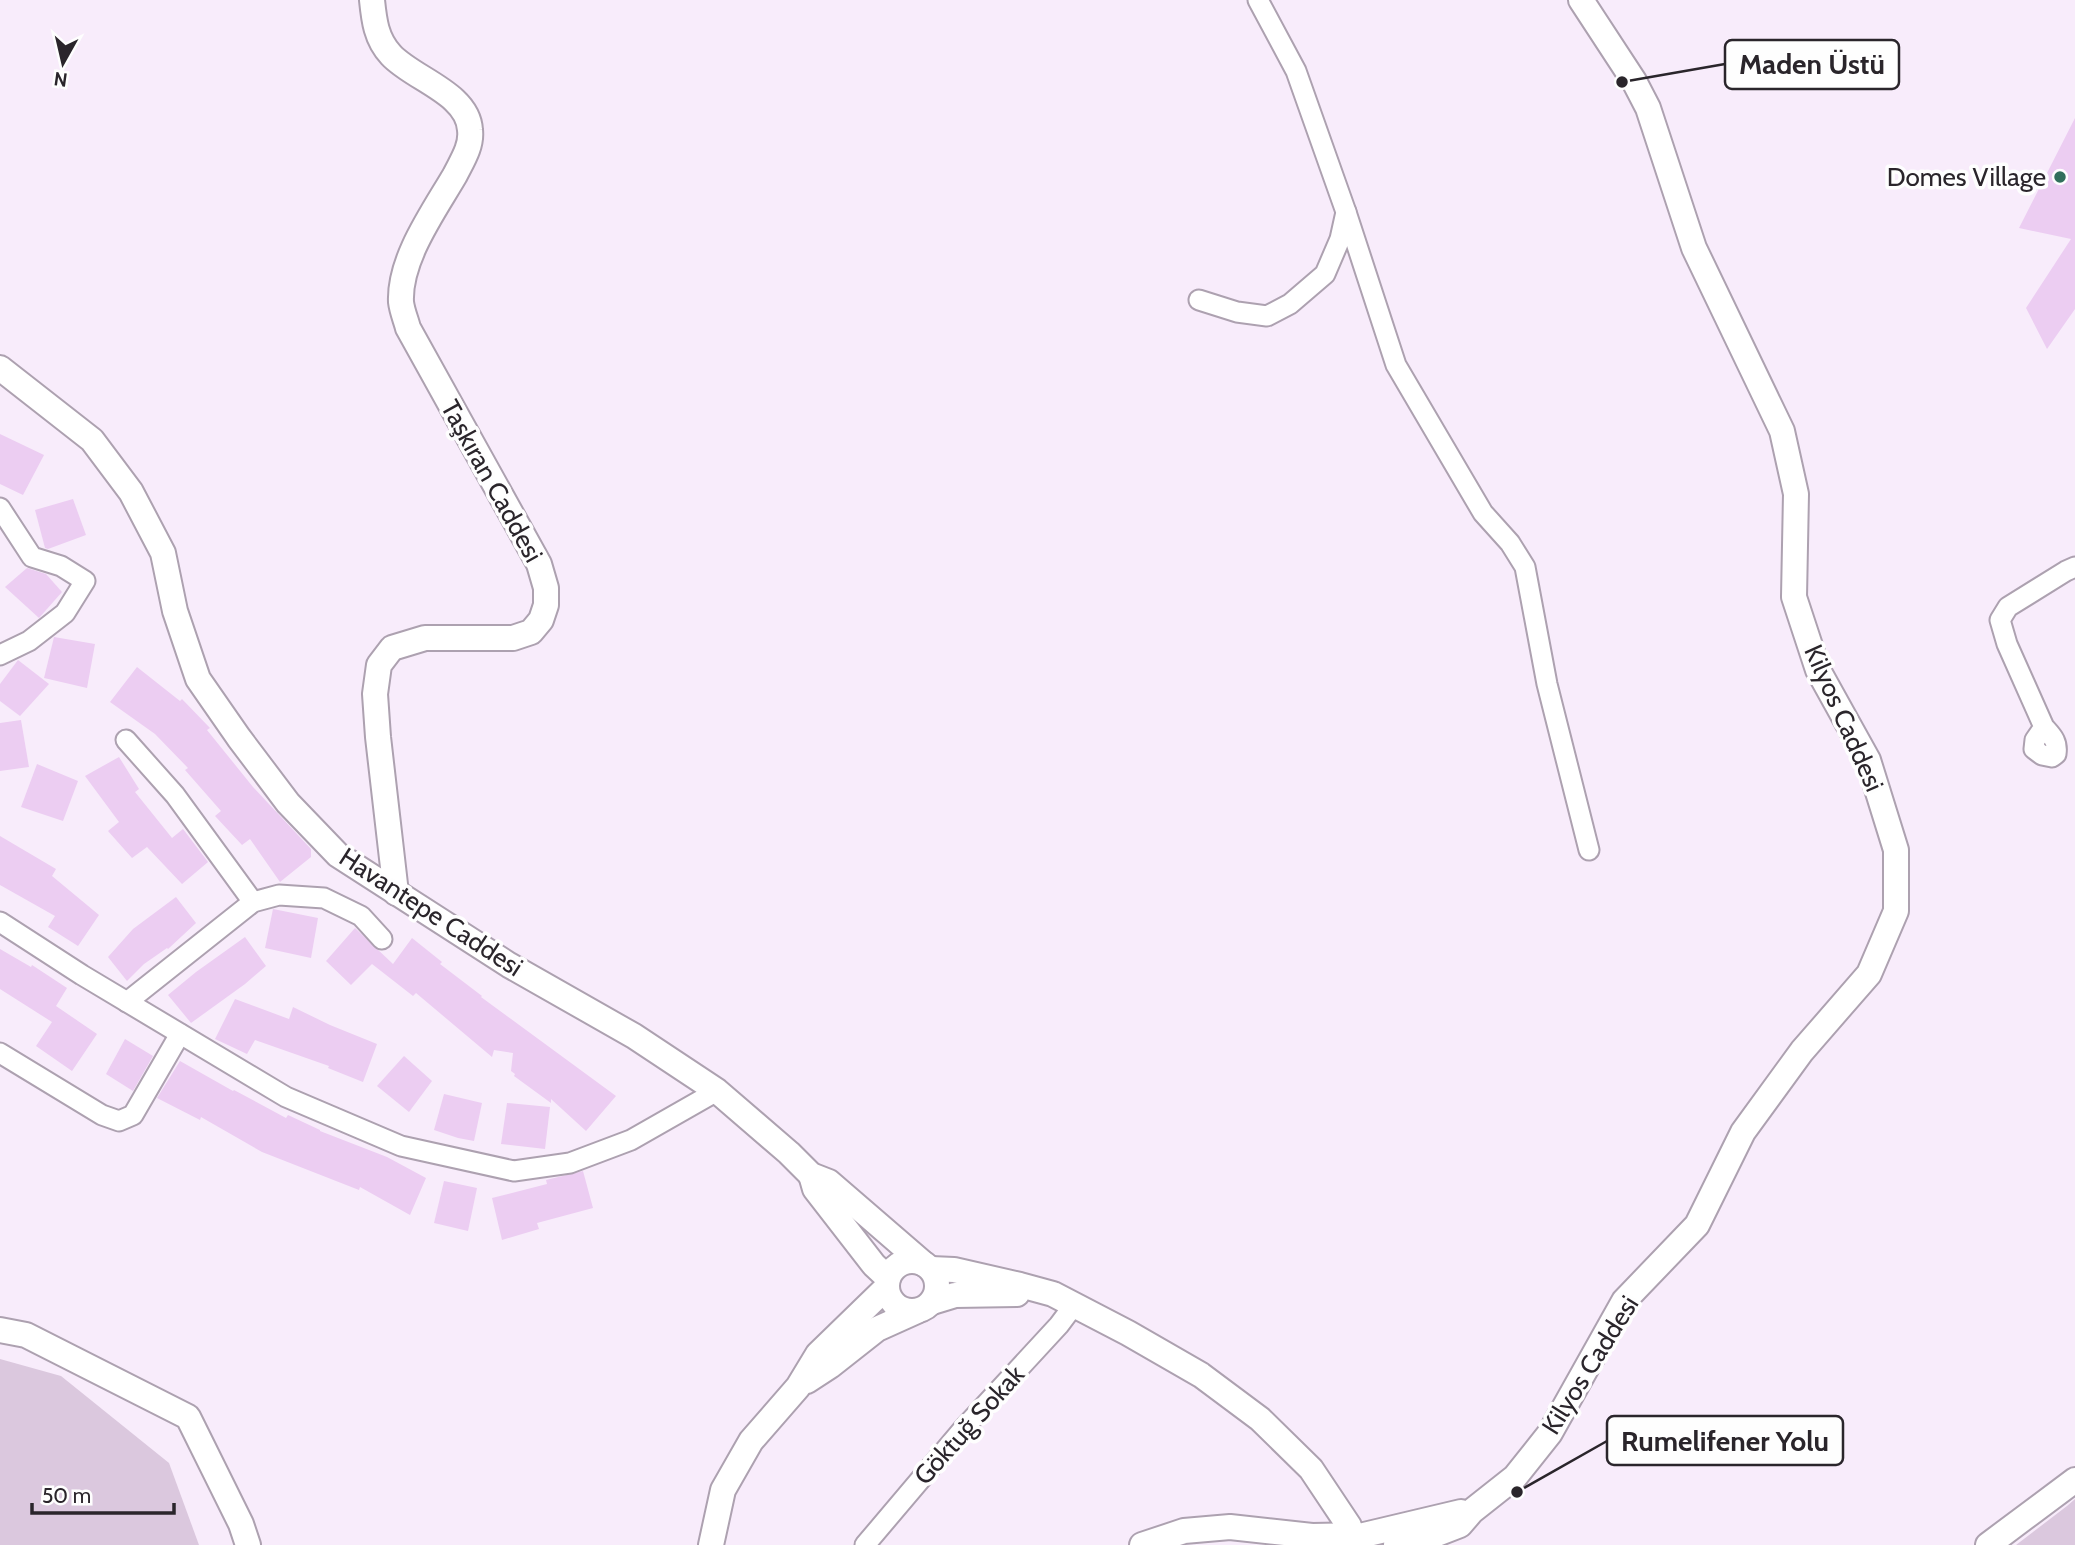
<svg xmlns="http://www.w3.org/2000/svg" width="2075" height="1545" viewBox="0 0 2075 1545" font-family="Cabin,sans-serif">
	<rect width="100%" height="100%" fill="#f8ecfb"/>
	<!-- green -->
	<g fill="#dbc8de">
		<path d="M0 1359 61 1376 169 1463 199 1545H0Z"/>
		<path d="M2075 1499V1545H2016L2067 1506Z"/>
	</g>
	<!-- building -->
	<g fill="#eccdf2">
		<path d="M2075 118V309L2047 349 2026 308 2071 239 2019 228Z"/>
		<path d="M0 434 44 455 23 495 0 484Z"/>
		<path d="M73 499 86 535 48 549 45 548 35 510Z"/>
		<path d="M27 568 46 574 62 592 39 618 5 587Z"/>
		<path d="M54 637 95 644 87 688 44 678Z"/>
		<path d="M18 660 49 684 20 716 0 701V684Z"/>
		<path d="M137 667 180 701 182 699 210 728 207 730 253 787 311 849V857L280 882 250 839 242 845 215 816 221 811 185 770 188 768 155 734 110 702Z"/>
		<path d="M21 720 29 767 0 771V723Z"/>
		<path d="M119 757 139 789 135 792 172 838 183 829 208 862 182 884 147 847 132 858 108 831 119 822 85 776Z"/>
		<path d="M37 764 78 781 63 821 21 807Z"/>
		<path d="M0 836 56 869 52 876 99 915 78 946 48 927 55 916 0 885Z"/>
		<path d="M176 897 196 923 168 949 167 948 144 964 127 981 108 957 133 929Z"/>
		<path d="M273 909 318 918 311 958 265 948Z"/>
		<path d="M355 928 393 964 412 938 442 962 440 964 482 996 481 997 616 1096 586 1131 551 1099V1103L514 1076 515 1074 511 1071 513 1053 494 1050 492 1057 416 993 413 996 372 964 351 985 326 961Z"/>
		<path d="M245 937 266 966 245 984 191 1023 168 995 196 972Z"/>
		<path d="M0 949 31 967 32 965 67 988 56 1006 97 1034 72 1071 36 1046 52 1022 0 989Z"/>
		<path d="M235 999 289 1019 293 1007 330 1025 377 1044 363 1082 328 1068 329 1066 255 1040 247 1054 215 1039Z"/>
		<path d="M125 1039 153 1056 133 1091 106 1074Z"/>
		<path d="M404 1056 432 1081 409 1112 377 1086Z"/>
		<path d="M180 1061 233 1091 234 1090 286 1118 288 1115 320 1130V1131L387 1157 426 1178 410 1215 360 1187 359 1190 262 1152 201 1117 200 1120 157 1098Z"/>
		<path d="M444 1094 482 1103 474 1141 458 1138 434 1130Z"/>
		<path d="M507 1103 550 1107 545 1149 501 1144Z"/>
		<path d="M583 1171 593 1208 537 1223 539 1229 502 1240 492 1198 547 1184 546 1180Z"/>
		<path d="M444 1181 477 1188 468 1231 434 1223Z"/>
	</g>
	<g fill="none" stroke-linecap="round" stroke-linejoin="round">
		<defs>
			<g id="minor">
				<path d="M1346 212 1396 365 1483 513 1510 543 1525 567 1547 684 1589 850"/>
				<path d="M1199 300 1237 312 1267 316 1290 304 1325 274 1340 239 1346 212 1296 71 1258 0"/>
				<path d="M0 508 32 557 61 566 85 581 65 613 29 641 0 655"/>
				<path d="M2044 727 2035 740 2034 749 2042 755 2052 757 2056 754C2058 741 2052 736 2044 727L2007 644 2000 620 2008 607 2066 571 2075 567"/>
				<path d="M126 740 175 795 253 902"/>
				<path d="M0 922 82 975 286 1097 401 1146 514 1171 570 1163 631 1140 717 1091"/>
				<path d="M127 1002 253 902 279 895 324 898 361 916 382 939"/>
				<path d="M0 1053 102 1115 119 1121 133 1115 180 1034"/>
				<path d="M865 1545 964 1428 1059 1325 1074 1305"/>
			</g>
			<g id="tertiary">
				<path d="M372 0C374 20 376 39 391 55 413 79 468 93 470 130 472 146 462 161 455 175 434 211 399 259 401 302 402 311 406 320 408 328L539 564 546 588V605L541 620 531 632 513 638H425L392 648 379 665 375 694 378 737 396 893"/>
				<path d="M0 368 92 440 131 492 163 553 175 611 198 679 239 738 288 803 338 855 509 965 634 1036 717 1091 789 1153 811 1175 829 1182 924 1264"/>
				<path d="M811 1175 815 1189 874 1265 888 1278"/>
				<circle cx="912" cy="1286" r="25"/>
				<path d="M931 1269 954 1270 1020 1285 1053 1294 1128 1333 1201 1375 1260 1419 1311 1469 1349 1526 1354 1545"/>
				<path d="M932 1302 955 1295 1017 1294"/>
				<path d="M0 1330 26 1335 188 1417 241 1524 248 1545"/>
				<path d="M807 1381 830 1366 877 1329 917 1311"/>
				<path d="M711 1545 723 1490 751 1441 798 1387 818 1354 887 1287"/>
				<path d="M1142 1545 1184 1531 1230 1527 1312 1536 1364 1535 1461 1512"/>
				<path d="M1396 1545 1424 1539 1460 1525 1472 1511 1515 1477 1550 1433 1624 1301 1697 1225 1743 1132 1802 1051 1869 974 1896 911V850L1868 760 1818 670 1794 597 1796 494 1782 431 1694 248 1648 108 1634 81 1581 0"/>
				<path d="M1988 1545 2075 1480"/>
			</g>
		</defs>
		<!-- minor casing -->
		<use href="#minor" stroke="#ada1b0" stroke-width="23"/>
		<!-- tertiary casing -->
		<use href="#tertiary" stroke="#ada1b0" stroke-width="28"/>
		<!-- minor -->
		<use href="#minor" stroke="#fff" stroke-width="19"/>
		<!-- tertiary -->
		<use href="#tertiary" stroke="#fff" stroke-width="24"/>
	</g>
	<!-- markers -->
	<circle fill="#316f5c" stroke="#fefefe" stroke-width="2.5" cx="2060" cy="177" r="7"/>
	<g text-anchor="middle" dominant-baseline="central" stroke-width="7" stroke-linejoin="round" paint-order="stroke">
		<!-- poi labels -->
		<g font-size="26" fill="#2a252b" stroke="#fefefe" text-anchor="end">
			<text x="2046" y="177">Domes Village</text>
		</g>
		<!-- street labels -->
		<g font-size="26" fill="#2a252b" stroke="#fefefe">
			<text transform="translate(492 481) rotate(61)">Taşkıran Caddesi</text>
			<text transform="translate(1844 718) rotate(66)">Kilyos Caddesi</text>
			<text transform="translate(431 912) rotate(33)">Havantepe Caddesi</text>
			<text transform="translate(1590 1365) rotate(-58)">Kilyos Caddesi</text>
			<text transform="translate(969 1425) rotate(-48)">Göktuğ Sokak</text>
		</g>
	</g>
	<!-- callouts -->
	<path fill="none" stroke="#2a252b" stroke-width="2.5" d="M1622 82L1725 64M1517 1492L1607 1441"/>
	<g fill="#2a252b" stroke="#fefefe" stroke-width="2.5">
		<circle cx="1622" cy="82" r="7"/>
		<circle cx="1517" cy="1492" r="7"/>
	</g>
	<g fill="#fefefe" stroke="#2a252b" stroke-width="2.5">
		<rect x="1725" y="40" width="174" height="49" rx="7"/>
		<rect x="1607" y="1416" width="236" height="49" rx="7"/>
	</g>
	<g font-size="28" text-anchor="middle" font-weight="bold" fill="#2a252b">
		<text x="1812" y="74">Maden Üstü</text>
		<text x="1725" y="1451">Rumelifener Yolu</text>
	</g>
	<!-- north arrow -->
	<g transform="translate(63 63) rotate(188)" stroke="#fefefe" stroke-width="5" paint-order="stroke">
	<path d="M0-5L12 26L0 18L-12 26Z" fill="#2a252b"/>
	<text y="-10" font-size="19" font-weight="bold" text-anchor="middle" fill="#2a252b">N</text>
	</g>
	<!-- scale -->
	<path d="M32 1503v10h142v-10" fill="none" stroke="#2a252b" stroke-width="3.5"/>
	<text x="42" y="1503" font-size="21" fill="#2a252b" stroke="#fefefe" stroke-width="5" paint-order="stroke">50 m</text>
</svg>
